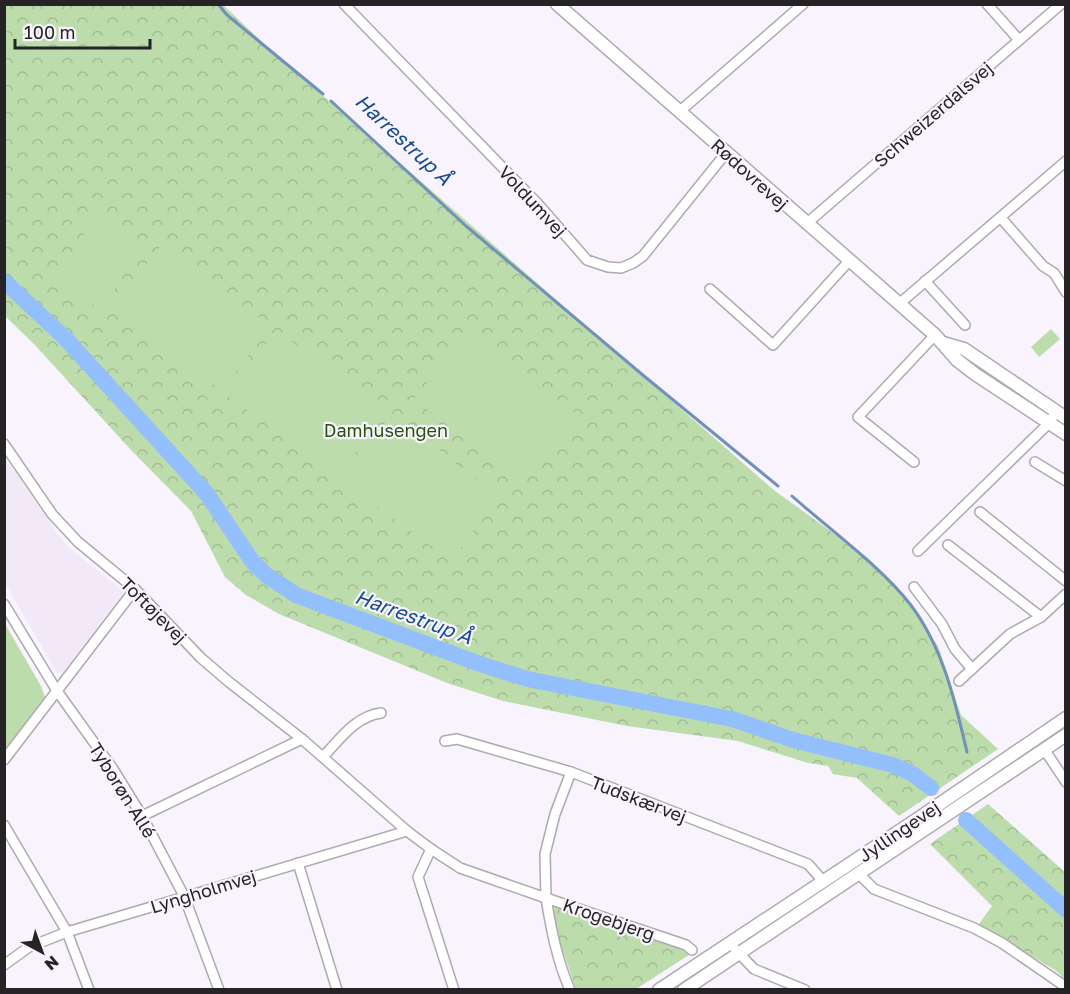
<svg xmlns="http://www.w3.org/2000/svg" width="1070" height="994" viewBox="0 0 1070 994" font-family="'Golos Text',sans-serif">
	<defs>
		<pattern id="park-crowns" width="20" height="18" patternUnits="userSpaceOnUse" patternTransform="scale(1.5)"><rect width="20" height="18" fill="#bcdcac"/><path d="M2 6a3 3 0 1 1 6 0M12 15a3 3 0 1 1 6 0" fill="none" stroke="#a1bc94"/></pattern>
	</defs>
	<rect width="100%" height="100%" fill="#f8f3fc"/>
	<!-- built -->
	<path fill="#f1e8f8" d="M5 458 61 539 73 551 122 590V595L62 673H57L5 583Z"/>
	<!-- park -->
	<g fill="url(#park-crowns)">
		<path d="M4 5H223L272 51 775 491 868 558 897 587 938 646 961 715 998 749 899 816 857 778 833 774 828 766 808 763 738 741 627 726 503 701 447 683 279 614 246 595 225 577 191 511 131 450 34 344 5 316Z"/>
		<path d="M988 804 1065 872V979L1055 970 979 924 992 906 930 844Z"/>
		<path d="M553 905 683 946 692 953 636 989H576L556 931Z"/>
	</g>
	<!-- pitch -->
	<g fill="#bcdcac">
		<path d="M97 213 144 244 101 310 55 280Z"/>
		<path d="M161 245 270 326 222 391 113 310Z"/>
		<path d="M1051 329 1060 339 1039 357 1031 347Z"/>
		<path d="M276 330 386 411 337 477 228 396Z"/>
		<path d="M469 330 578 416 523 485 414 399Z"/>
		<path d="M391 415 500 496 451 561 342 480Z"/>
		<path d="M5 624 41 686 45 697 5 750Z"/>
	</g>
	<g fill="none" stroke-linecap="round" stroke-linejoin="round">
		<!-- stream -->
		<g stroke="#7290bc" stroke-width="3">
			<path d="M218 4 227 15 323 94"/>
			<path d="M331 101 466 226 644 376 778 486"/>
			<path d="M792 496C829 529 880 566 910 604 943 647 955 701 967 752"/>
		</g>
		<!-- river -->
		<g stroke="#93bffc" stroke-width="16">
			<path d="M4 281 65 338 207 494 252 561 266 575 296 595 477 663 527 679 732 719 793 740 893 765 913 774 931 788"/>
			<path d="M966 820 1066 910"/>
		</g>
		<defs>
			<g id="minor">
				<path d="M344 4 538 204 587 260 608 267 621 268 633 263 643 256 726 153"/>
				<path d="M987 4 1019 40"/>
				<path d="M679 112 803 4"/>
				<path d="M1001 218 1043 266 1054 273 1066 292"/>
				<path d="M806 224 1061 4"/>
				<path d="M925 281 965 325"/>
				<path d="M710 289 773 345 849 261"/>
				<path d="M899 304 1066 161"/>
				<path d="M4 444 52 514 78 542 135 589 201 658 229 682 302 739 407 831 431 849 460 868 546 898 545 854 555 814 571 772"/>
				<path d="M914 462 858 417 935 335"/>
				<path d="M1035 462 1066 481"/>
				<path d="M980 512 1066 581"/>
				<path d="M948 545 1041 617"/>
				<path d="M918 551 1048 424 1056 412"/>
				<path d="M914 587 942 624 955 649 972 669"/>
				<path d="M4 604 57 691 113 769 142 816 184 896 219 990"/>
				<path d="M959 681 1010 634 1041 617 1066 594"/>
				<path d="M445 741 457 739 571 772 808 864 823 881"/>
				<path d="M1044 749 1066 782"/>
				<path d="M323 757C340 739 356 716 381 713"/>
				<path d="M4 760 135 589"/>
				<path d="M142 816 302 739"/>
				<path d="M4 825 67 932 89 990"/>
				<path d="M431 849 418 877 454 990"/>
				<path d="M298 863 337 990"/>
				<path d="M859 874 874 889 974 928 1002 943 1066 987"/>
				<path d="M735 949 754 969 805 990"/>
				<path d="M4 965 29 947 67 932 407 831"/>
				<path d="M570 990C557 960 551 929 546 898L686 945 692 950"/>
			</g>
			<g id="tertiary">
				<path d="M557 4 935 335 957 360 975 374 1066 434"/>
				<path d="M943 343 964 349 1066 418"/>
				<path d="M659 990 913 822 1066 718"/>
				<path d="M684 990 1066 735"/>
			</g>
		</defs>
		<!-- minor casing -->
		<use href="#minor" stroke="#aea9b2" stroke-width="12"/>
		<!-- tertiary casing -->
		<use href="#tertiary" stroke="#aea9b2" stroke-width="15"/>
		<!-- minor -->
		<use href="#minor" stroke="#fff" stroke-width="9"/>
		<!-- tertiary -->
		<use href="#tertiary" stroke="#fff" stroke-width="12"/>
	</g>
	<g text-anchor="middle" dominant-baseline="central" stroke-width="4.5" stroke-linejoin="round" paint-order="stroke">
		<!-- street labels -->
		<g font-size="18" fill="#252326" stroke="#f8f3fc">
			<text transform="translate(933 114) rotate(-41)">Schweizerdalsvej</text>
			<text transform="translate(750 174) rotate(42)">Rødovrevej</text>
			<text transform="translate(533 201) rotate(47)">Voldumvej</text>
			<text transform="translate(154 610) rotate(45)">Toftøjevej</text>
			<text transform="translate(123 790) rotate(58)">Tyborøn Allé</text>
			<text transform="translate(639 799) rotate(21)">Tudskærvej</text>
			<text transform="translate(899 831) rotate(-34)">Jyllingevej</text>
			<text transform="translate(203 891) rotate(-17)">Lyngholmvej</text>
			<text transform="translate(609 919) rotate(19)">Krogebjerg</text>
		</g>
		<!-- park labels -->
		<g font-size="18" fill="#28500d" stroke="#f8f3fc">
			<text x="386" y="430">Damhusengen</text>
		</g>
		<!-- water labels -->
		<g font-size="20" font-style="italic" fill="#144b91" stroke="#f8f3fc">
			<text transform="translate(404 139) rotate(43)">Harrestrup Å</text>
			<text transform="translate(414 616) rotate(20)">Harrestrup Å</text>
		</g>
	</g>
	<!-- border -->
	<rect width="1070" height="994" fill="none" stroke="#252326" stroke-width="12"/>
	<!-- north arrow -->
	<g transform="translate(42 952) rotate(139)" stroke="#f8f3fc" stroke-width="4.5" paint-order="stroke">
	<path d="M0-4.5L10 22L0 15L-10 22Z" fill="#252326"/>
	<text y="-9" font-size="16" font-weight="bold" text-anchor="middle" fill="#252326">N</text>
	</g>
	<!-- scale -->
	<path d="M15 39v9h135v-9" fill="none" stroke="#252326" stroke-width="3"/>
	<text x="24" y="39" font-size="18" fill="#252326" stroke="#f8f3fc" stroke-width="4.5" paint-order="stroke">100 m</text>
</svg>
